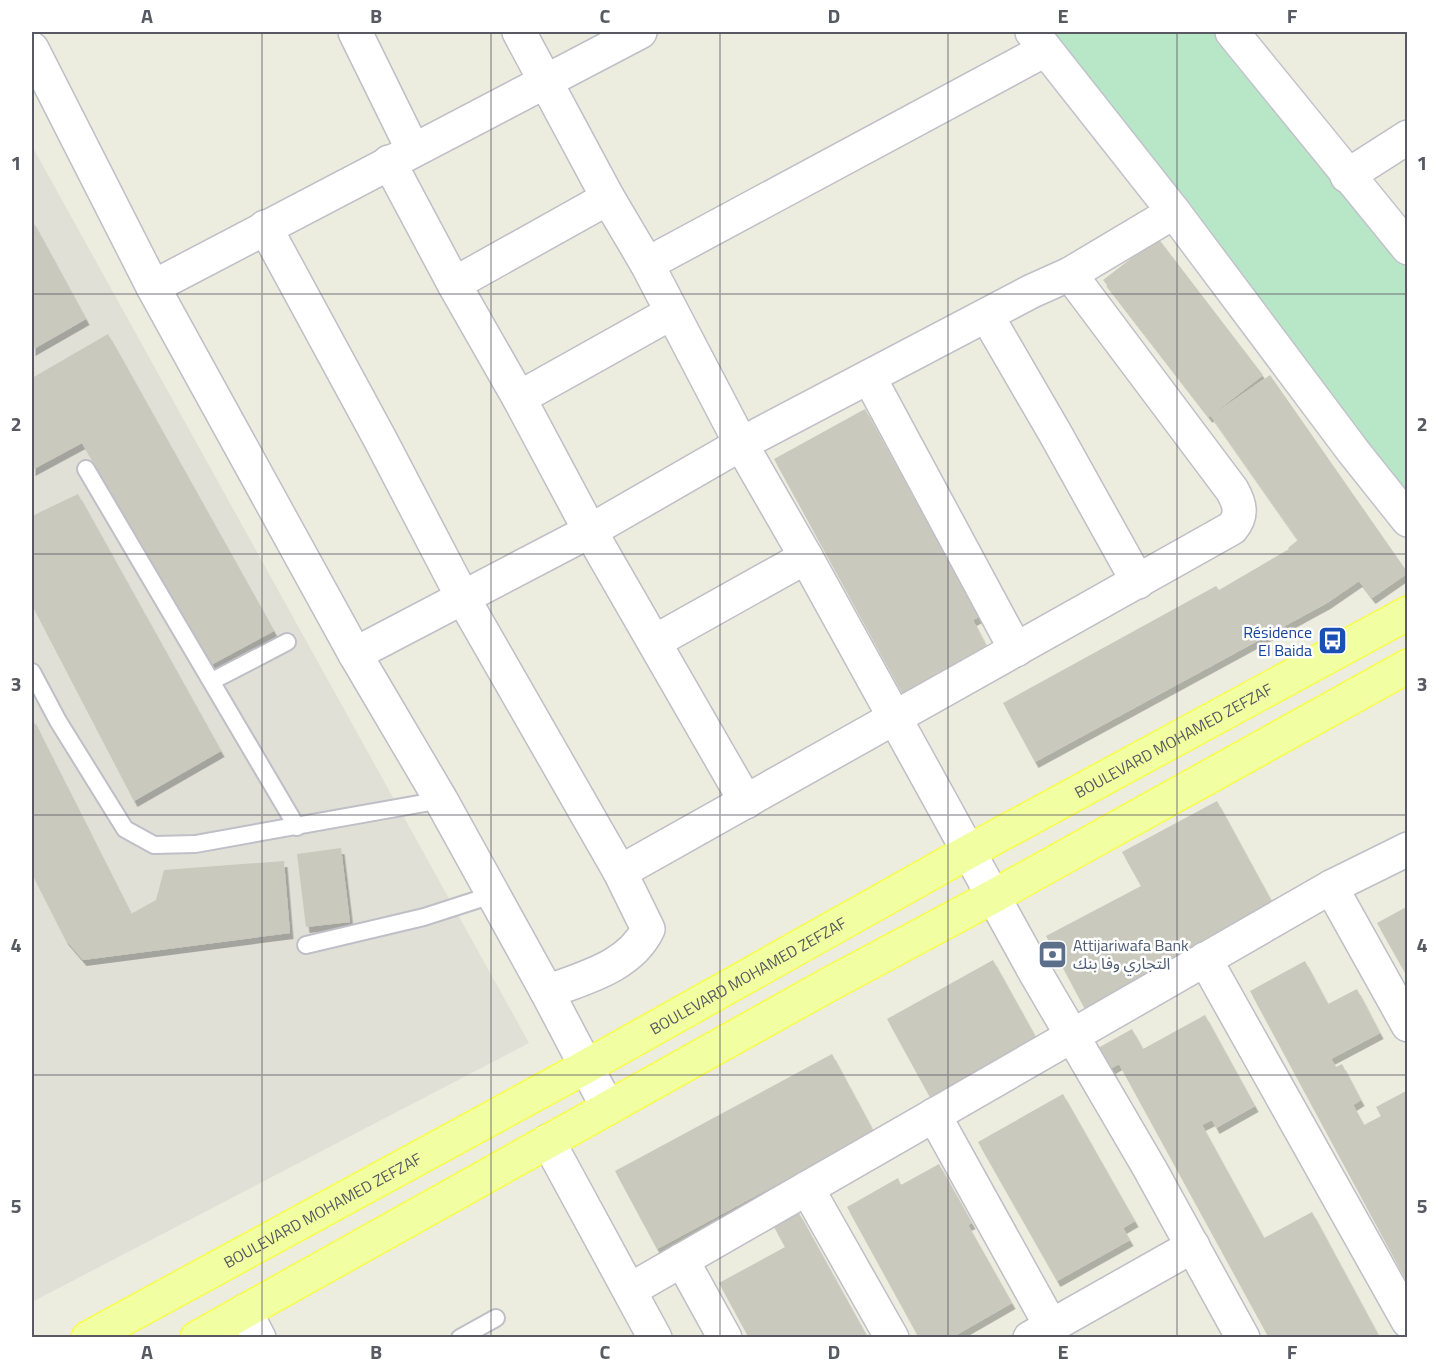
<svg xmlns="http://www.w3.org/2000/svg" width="1439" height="1369" viewBox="0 0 1439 1369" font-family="'Titillium Web','Noto Sans Arabic',sans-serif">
	<defs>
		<filter id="shadow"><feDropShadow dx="3.5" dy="6" stdDeviation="0" flood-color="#0004"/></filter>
	</defs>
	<rect width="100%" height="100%" fill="#eceddf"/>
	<!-- industrial -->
	<path fill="#e0e0d7" d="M32 146 529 1043 32 1302Z"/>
	<!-- green -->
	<path fill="#b8e7c7" d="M1022 32H1218L1407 267V526Z"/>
	<!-- building -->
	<g fill="#cac9be" filter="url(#shadow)">
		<path d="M32 220 86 319 32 350Z"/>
		<path d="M1158 238 1263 375 1209 417 1103 280Z"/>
		<path d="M108 334 274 631 211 665 82 443 32 470V378Z"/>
		<path d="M1270 375 1408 573 1372 598 1359 581 1327 603 1035 762 1003 703 1216 586 1219 590 1289 549 1288 548 1298 540 1211 416Z"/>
		<path d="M865 409 979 617 973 620 987 647 902 693 774 459Z"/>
		<path d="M78 494 221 751 134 801 32 605V516Z"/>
		<path d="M32 718 131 914 156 900 164 870 284 861 290 933 83 960 65 939 32 874Z"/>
		<path d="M1217 801 1277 911 1087 1013 1046 936 1141 886 1122 852Z"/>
		<path d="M341 848 350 922 306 927 297 854Z"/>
		<path d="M1408 906V978L1377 923Z"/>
		<path d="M993 960 1038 1041 931 1099 887 1019Z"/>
		<path d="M1305 961 1328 1004 1357 989 1380 1033 1331 1059 1336 1067 1342 1064 1361 1100 1353 1105 1364 1125 1381 1116 1376 1107 1408 1090V1284L1250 991Z"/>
		<path d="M1205 1015 1255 1106 1216 1128 1212 1120 1202 1125 1264 1238 1312 1212 1380 1338H1269L1119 1064 1110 1069 1098 1048 1132 1029 1143 1049Z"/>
		<path d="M832 1054 874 1132 657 1249 615 1171Z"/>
		<path d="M1063 1094 1135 1221 1123 1228 1130 1240 1057 1281 978 1142Z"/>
		<path d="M939 1164 972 1223 968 1225 1012 1303 951 1338H919L847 1207 898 1178 901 1185Z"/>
		<path d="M799 1213 868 1338H749L719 1283 785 1247 774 1227Z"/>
	</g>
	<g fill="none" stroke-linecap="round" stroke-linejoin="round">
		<defs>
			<g id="lane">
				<path d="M86 469 297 827"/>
				<path d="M32 672 58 721 125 829 154 845 195 844 441 800"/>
				<path d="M212 681 287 642"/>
				<path d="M306 945 424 917 492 895"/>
				<path d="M460 1338 496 1318"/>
			</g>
			<g id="street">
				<path d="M355 32 413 150"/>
				<path d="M519 32 608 198 647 264 741 444 806 557 1035 972 1150 1169 1243 1338"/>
				<path d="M32 49 153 287 355 654 441 800 547 992 608 1108"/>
				<path d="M389 162 454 284 519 398 590 531 746 802"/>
				<path d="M1347 176 1408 137"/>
				<path d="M265 227 380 439 463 598 620 872 648 929C630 967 583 978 547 992"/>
				<path d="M647 264 1045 50"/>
				<path d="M454 284 608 198"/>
				<path d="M153 287 640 32"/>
				<path d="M987 316 1055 433 1138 582"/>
				<path d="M869 377 1016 650"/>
				<path d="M519 398 671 313"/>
				<path d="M654 642 806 557"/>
				<path d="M355 654 590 531 741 444 1032 291 1070 274 1174 212"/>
				<path d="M620 872 1232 528C1243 515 1240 504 1232 490L1070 274"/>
				<path d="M1331 887 1408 1025"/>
				<path d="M1205 959 1408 1321"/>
				<path d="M934 1115 1051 1326"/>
				<path d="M548 1141 655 1338"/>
				<path d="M807 1188 892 1338"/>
				<path d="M682 1260 725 1338"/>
				<path d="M630 1290 1331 887 1408 849"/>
				<path d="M245 1311 259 1338"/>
				<path d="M1030 1338 1193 1246"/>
			</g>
			<g id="secondary">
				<path d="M1032 32 1174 212 1353 451 1408 520"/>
				<path d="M1232 32 1408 248"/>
			</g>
			<g id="primary">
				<path id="s1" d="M88 1338 587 1066 968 852 1408 613"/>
				<path d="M197 1338 826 986 994 896 1408 666"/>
			</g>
		</defs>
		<!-- lane casing -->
		<use href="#lane" stroke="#bebfc7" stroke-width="20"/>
		<!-- street casing -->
		<use href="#street" stroke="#bebfc7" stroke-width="36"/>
		<!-- secondary casing -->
		<use href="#secondary" stroke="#c1c2cc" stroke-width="36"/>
		<!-- primary casing -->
		<use href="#primary" stroke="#f8fe47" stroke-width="36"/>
		<!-- lane -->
		<use href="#lane" stroke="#fff" stroke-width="16"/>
		<!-- street -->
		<use href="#street" stroke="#fff" stroke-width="33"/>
		<!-- secondary -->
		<use href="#secondary" stroke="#fff" stroke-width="33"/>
		<!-- primary -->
		<use href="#primary" stroke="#f1ffa2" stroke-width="33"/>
	</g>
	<!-- grid -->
	<path fill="none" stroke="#585962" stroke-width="1.5" stroke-opacity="0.55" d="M262 32V1338M491 32V1338M720 32V1338M948 32V1338M1177 32V1338M32 294H1408M32 554H1408M32 815H1408M32 1075H1408"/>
	<!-- icons -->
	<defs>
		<symbol id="bus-square" viewBox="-11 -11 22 22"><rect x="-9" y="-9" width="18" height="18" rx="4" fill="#1a4fb4" stroke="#fff"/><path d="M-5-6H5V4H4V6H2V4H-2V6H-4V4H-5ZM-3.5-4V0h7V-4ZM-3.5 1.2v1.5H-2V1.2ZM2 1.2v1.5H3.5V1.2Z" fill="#fff"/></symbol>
		<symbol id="bank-square" viewBox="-11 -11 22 22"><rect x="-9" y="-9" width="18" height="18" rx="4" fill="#5c6f8a" stroke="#fff"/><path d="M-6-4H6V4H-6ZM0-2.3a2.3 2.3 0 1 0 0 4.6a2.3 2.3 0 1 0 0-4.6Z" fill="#fff"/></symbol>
	</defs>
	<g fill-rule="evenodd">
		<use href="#bus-square" x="1316" y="624" width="33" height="33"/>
		<use href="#bank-square" x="1036" y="938" width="33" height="33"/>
	</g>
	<g text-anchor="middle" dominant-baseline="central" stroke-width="5" stroke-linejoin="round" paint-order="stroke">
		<!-- transit labels -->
		<g font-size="16" fill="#164399" stroke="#fff" text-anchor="end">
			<text x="1312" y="632">Résidence<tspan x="1312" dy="18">El Baida</tspan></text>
		</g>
		<!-- street labels -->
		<g font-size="16" fill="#585962" stroke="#fff">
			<text stroke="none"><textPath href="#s1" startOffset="1239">BOULEVARD MOHAMED ZEFZAF</textPath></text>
			<text stroke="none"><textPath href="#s1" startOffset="753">BOULEVARD MOHAMED ZEFZAF</textPath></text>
			<text stroke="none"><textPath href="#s1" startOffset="267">BOULEVARD MOHAMED ZEFZAF</textPath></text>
		</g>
		<!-- service labels -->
		<g font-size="16" fill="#4e5e75" stroke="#fff" text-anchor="start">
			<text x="1073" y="945">Attijariwafa Bank<tspan x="1073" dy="18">التجاري وفا بنك</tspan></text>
		</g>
	</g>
	<!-- border -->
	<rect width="1439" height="1369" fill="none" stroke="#ffffff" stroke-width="66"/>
	<rect x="33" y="33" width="1373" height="1303" fill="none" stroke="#585962" stroke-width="2"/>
	<g font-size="20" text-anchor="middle" font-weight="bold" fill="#585962">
		<text x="147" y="23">A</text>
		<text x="376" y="23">B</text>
		<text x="605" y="23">C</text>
		<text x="834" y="23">D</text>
		<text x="1063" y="23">E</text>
		<text x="1292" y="23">F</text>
		<text x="16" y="170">1</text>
		<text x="1422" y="170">1</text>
		<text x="16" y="431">2</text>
		<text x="1422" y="431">2</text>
		<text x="16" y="691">3</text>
		<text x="1422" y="691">3</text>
		<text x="16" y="952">4</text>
		<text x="1422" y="952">4</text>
		<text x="16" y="1213">5</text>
		<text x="1422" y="1213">5</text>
		<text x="147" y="1359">A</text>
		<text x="376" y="1359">B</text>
		<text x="605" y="1359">C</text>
		<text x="834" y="1359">D</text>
		<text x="1063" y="1359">E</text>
		<text x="1292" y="1359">F</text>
	</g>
</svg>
